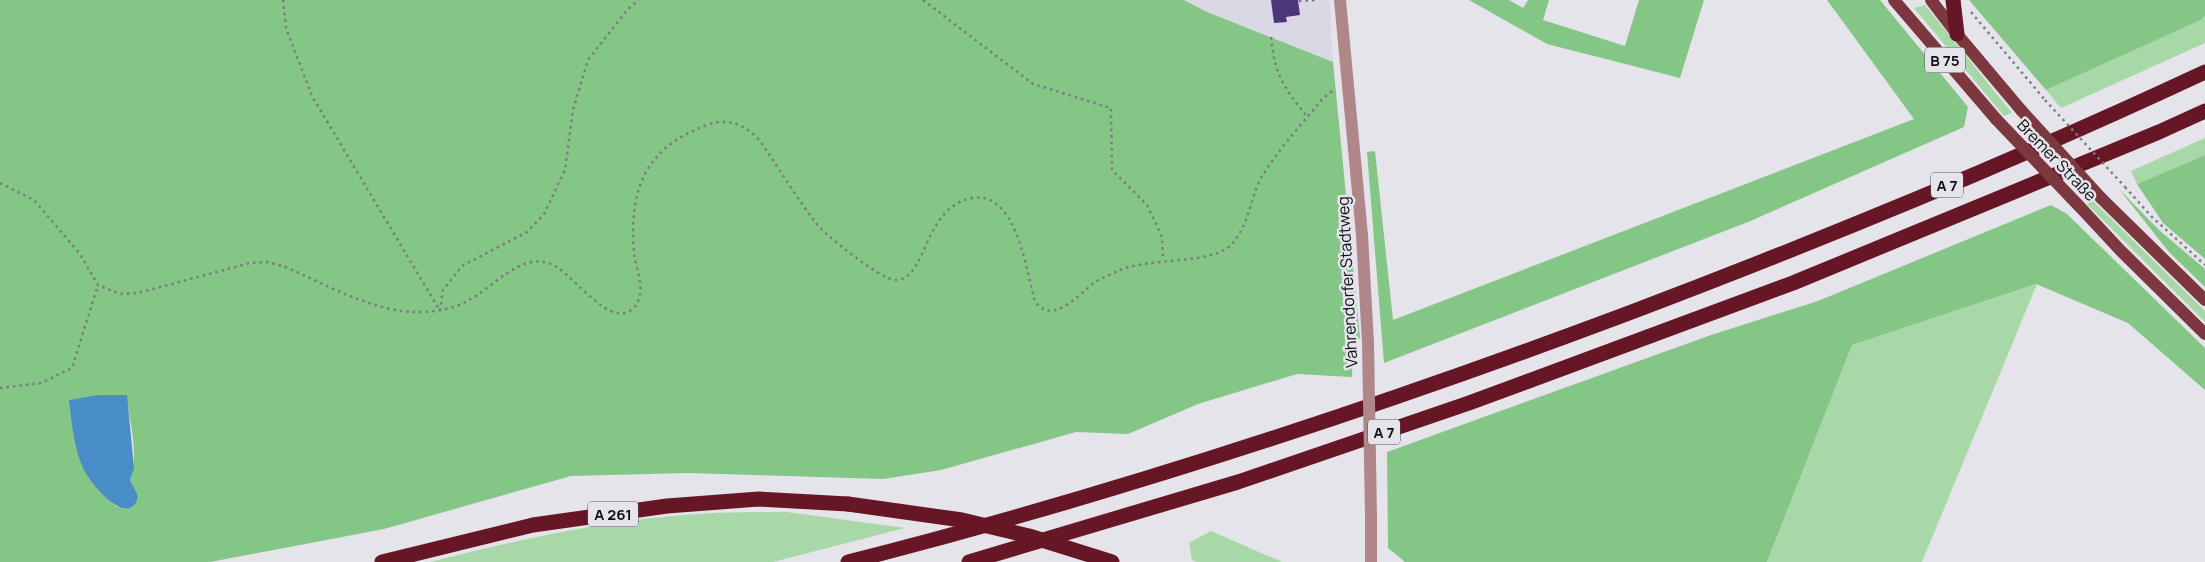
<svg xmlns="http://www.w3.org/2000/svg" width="2205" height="562" viewBox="0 0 2205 562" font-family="Manrope,sans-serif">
	<rect width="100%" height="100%" fill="#e5e4eb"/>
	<!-- built -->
	<path fill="#dbd8e6" d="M1184 0H1330L1333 62 1207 12Z"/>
	<!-- green -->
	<g fill="#a8d8a8">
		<path d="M1925 5 2012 113 2004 116 1914 8Z"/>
		<path d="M2205 16V43L2061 108 2046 90 2201 20Z"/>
		<path d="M2205 138V155L2137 184 2131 171Z"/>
		<path d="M2093 201 2205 311V322L2087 204Z"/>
		<path d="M2037 284 1922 562H1767L1852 345Z"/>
		<path d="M787 512 905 528 773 562H430C510 542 591 523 673 516 711 512 749 512 787 512Z"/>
		<path d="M1211 531 1282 562H1197L1192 560 1189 543Z"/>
	</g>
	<!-- forest -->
	<g fill="#84c685" fill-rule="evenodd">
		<path d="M0 0H1184L1207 12 1333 62 1360 338 1353 344 1352 377 1297 374 1198 404 1128 434 1076 432 941 470 883 479 688 473 571 476 384 529 210 562H0ZM126 395C130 422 139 454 130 480L137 495 125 509 116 506 96 487Z"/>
		<path d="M1469 0H1509L1523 8 1528 0H1549L1543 20 1625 46 1639 0H1704L1680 78 1547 44Z"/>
		<path d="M1827 0H1880L1968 107 1964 127 1748 222 1384 363 1367 152 1375 151 1393 320 1914 119Z"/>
		<path d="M1969 0H2205V16L2201 20 2046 90Z"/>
		<path d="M2205 155V259L2163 223 2137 184Z"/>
		<path d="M2119 189 2159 230 2205 269V287L2169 252Z"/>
		<path d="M2051 205 2067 214 2205 348V390L2128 323 2036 284 1852 345 1767 562H1405L1388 548 1387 452 1711 335 1818 301Z"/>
	</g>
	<!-- water -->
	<path fill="#488cc8" d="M99 395H127L134 468 130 480C132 485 135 489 137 494 138 498 137 502 134 505 121 520 92 484 85 472 74 451 72 424 69 400Z"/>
	<!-- building -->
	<path fill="#4d357a" d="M1271 0H1298L1300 15 1286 17 1287 22 1274 23Z"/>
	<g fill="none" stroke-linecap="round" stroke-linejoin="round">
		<!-- path -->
		<g stroke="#7c7b80" stroke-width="2.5" stroke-dasharray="2.5 4" stroke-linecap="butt">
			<path d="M283 0 286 28 312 96 440 311"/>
			<path d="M923 0 1033 84 1111 108 1112 170 1147 205 1162 237 1163 260"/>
			<path d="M1299 1 1318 0"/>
			<path d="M1971 12 2045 100"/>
			<path d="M1271 37C1275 77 1284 87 1308 118"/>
			<path d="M0 183 34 200 80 254 98 285 120 294 138 293 250 263 267 262 283 266C331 286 386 321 440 310 449 309 461 305 469 300 492 288 519 254 548 263 571 269 607 328 631 310 649 296 636 271 634 253 629 190 644 148 707 125 728 117 746 125 760 141 779 168 796 197 816 223 825 235 881 280 896 280 928 279 922 208 972 198 1017 190 1026 272 1035 301 1053 328 1081 291 1097 281 1104 277 1111 274 1118 271 1148 257 1211 265 1231 245 1250 225 1250 195 1264 173 1281 146 1304 122 1323 98L1335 89"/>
			<path d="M2125 187 2152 217 2205 265"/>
			<path d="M440 311 443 290 462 266 527 232 544 214 565 170 573 110 588 60 628 9 639 0"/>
			<path d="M0 388 41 383 72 368 98 285"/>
		</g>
		<!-- minor -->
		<g stroke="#b08689" stroke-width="12">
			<path d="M1340 0 1362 235 1368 343"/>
			<path d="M1371 562V516"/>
		</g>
		<!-- major -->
		<g stroke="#7c373f" stroke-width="12">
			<path d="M1894 0 1996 119"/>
			<path d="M1931 0 1957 34 2021 110"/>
			<path d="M2101 198 2205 300"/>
			<path d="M2080 207 2120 250 2205 334"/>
		</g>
		<!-- highway -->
		<g stroke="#671626" stroke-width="15">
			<path d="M1953 0 1957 34"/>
			<path d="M382 562 533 525 667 506 759 499 848 504"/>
			<path d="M848 562C1113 495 1373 409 1629 313 1824 239 2017 160 2205 72"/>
			<path d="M969 562 1238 482 1469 403 1793 283 2159 132 2205 111"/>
		</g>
		<!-- path-bridge -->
		<path stroke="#7c7b80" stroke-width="2.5" stroke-dasharray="2.5 4" stroke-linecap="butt" d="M2045 100 2125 187"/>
		<!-- minor-bridge -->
		<path stroke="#b08689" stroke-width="12" d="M1368 343 1371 516"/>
		<!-- major-bridge -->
		<g stroke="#7c373f" stroke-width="12">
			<path d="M2021 110 2101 198"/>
			<path d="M1996 119 2080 207"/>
		</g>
		<!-- highway-bridge -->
		<path stroke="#671626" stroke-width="15" d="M848 504 962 520 1029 536 1112 562"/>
	</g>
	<g text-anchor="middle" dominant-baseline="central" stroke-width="5" stroke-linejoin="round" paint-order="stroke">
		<!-- shield labels -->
		<g fill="#e5e4eb" stroke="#4f4e52" stroke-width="1">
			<rect x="1925" y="47.5" width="40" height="25" rx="4"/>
			<rect x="1931" y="172.5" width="32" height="25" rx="4"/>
			<rect x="1368" y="419.5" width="32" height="25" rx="4"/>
			<rect x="588" y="501.5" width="50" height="25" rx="4"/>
		</g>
		<g font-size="15" font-weight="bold" fill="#0f0e11">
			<text x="1945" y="60">B 75</text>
			<text x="1947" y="185">A 7</text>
			<text x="1384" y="432">A 7</text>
			<text x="613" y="514">A 261</text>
		</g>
		<!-- street labels -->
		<g font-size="16" fill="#0f0e11" stroke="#e5e4eb">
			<text transform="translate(2057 160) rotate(46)">Bremer Straße</text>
			<text transform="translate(1347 282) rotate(-93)">Vahrendorfer Stadtweg</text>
		</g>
	</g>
</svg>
